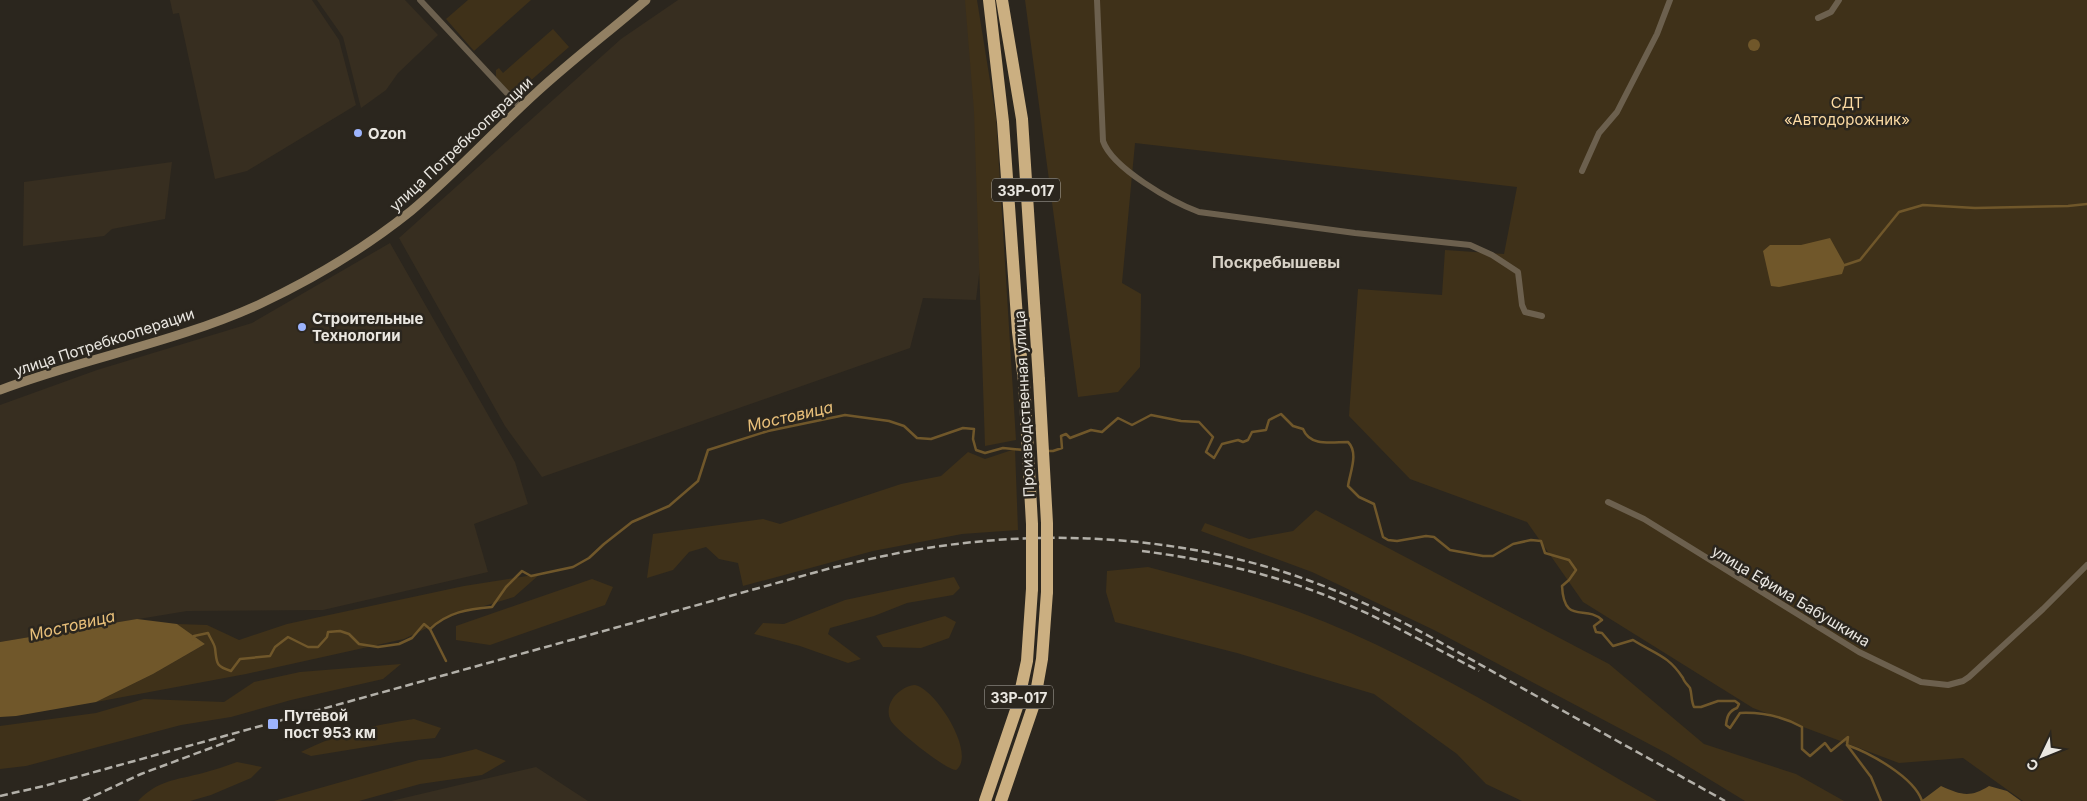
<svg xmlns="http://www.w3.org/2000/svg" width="2087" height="801" viewBox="0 0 2087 801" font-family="Inter,sans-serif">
	<rect width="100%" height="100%" fill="#2b261e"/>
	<!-- built -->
	<g fill="#372e20">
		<path d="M170 0H312L339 40 356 105 247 171 215 179 179 13 173 14Z"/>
		<path d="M317 0H405L438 35 398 73 386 90 361 108 343 37Z"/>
		<path d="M678 0H969L989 191 976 300 923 298 910 348 542 477 505 426 399 238 621 39Z"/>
		<path d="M172 162 165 219 112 229 104 236 23 246 24 182Z"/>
		<path d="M390 243 515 462 528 504 474 524 488 572 323 610 187 611 0 642V405L97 370 252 323Z"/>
		<path d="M536 767 588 801H391Z"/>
	</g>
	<!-- green -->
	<g fill="#3f3119">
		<path d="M468 0H531L474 51 446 19Z"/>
		<path d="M965 0H977L996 118 1016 440 985 446 974 111Z"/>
		<path d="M1025 0H2087V801H2023L1963 758 1899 763 1753 708 1583 602 1527 522 1410 479 1349 416 1358 289 1442 295 1445 250 1504 254 1517 187 1135 143 1122 283 1141 294 1140 367 1118 392 1078 397Z"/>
		<path d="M553 29 569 47 513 96 496 77V70L499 68 503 73Z"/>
		<path d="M1015 449 1018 530 962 534 873 551 743 586 738 563 719 559 706 547 689 552 673 570 647 578 653 534 763 519 780 524 901 484 941 476 968 452 985 459Z"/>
		<path d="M1316 510 1609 664 1704 744 1796 774 1844 801H1745L1668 754 1434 630 1312 572 1201 531 1205 523 1249 539 1293 531Z"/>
		<path d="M1148 567C1208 583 1268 599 1325 622 1441 670 1548 739 1657 801H1522L1486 784 1457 754 1374 694 1237 653 1115 622 1106 592 1107 571Z"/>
		<path d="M540 574 514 597 454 615 404 639 246 674 96 702 153 674 205 644 177 624 207 625 239 640 287 624 464 586Z"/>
		<path d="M954 577 960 588 953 595 907 603 874 616 830 628 828 634 861 659 848 663 800 646 754 634 763 623 784 624 845 600Z"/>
		<path d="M592 579 613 587 605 605 490 645 456 640V626Z"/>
		<path d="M945 616 956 622 949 638 921 648 883 647 876 636Z"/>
		<path d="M401 664 383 679 291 700 231 717 181 725 26 766 0 769V726L96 713 144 699 224 702 254 682 300 672Z"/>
		<path d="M915 685C936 689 977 755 956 770 946 770 897 731 891 721 882 704 900 686 915 685Z"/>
		<path d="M414 719 441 728 435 738 397 742 311 756 301 752C340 732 371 726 414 719Z"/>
		<path d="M476 749 506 761 482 775 420 784 359 801H274L419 760 440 758Z"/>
		<path d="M237 762 262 767 251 778 211 795 190 801H138C158 780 176 780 203 773 214 770 226 766 237 762Z"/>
	</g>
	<!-- water -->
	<g fill="#70572a">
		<circle cx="1754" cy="45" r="6"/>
		<path d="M1830 238 1845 265 1842 274 1779 287 1771 286 1763 251 1770 245H1801Z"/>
		<path d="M137 619 177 624 205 644 153 674 96 702 16 716 0 717V642Z"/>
		<path d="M1941 786C1961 795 1970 798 1989 786L2007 791 2021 801H1921Z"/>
	</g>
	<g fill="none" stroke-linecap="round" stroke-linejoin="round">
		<!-- stream -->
		<g stroke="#70572a" stroke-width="2.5">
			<path d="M1845 265 1860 260 1899 212 1923 205 1975 208 2068 206 2087 204"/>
			<path d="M1047 451H1053L1062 448 1061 436 1066 434 1070 438 1091 430 1102 432 1118 418 1132 425 1151 415 1181 421 1199 422 1213 437 1206 452 1214 458 1222 444 1238 440 1243 442 1248 440 1252 432 1266 430 1269 420 1281 414 1293 426 1303 429C1310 447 1332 442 1348 442 1359 453 1350 472 1348 486L1359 497 1374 504 1383 537 1388 540 1397 541 1426 536 1434 537 1450 550 1483 556H1493L1513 544 1531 540 1541 541 1545 553 1569 560 1576 570 1569 580 1562 586C1564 626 1586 604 1602 620L1594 626 1596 632 1602 633 1613 646 1633 640C1655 654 1668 655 1683 678 1684 682 1688 685 1690 688 1692 694 1691 701 1694 707H1701L1718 701H1735L1739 704 1737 708C1729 711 1727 716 1726 725L1730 728 1740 713C1763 712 1782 716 1802 727V749L1810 756 1825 743 1831 751 1848 737 1847 745C1870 753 1914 777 1922 801"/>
			<path d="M430 629 446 661"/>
			<path d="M193 639 194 636 208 633C210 638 214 643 215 648 217 663 215 666 231 671L240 659 270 656 275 647 288 637 308 647H318L327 637 328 632 340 631 349 634 359 644 378 647 399 644 412 638 424 624 430 629C448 612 468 609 492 607L506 587 522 571 531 576 573 567 589 558 604 544 632 522 669 506 698 481 708 450 768 431 845 415 889 421 904 426 917 438 931 439 963 428 974 429 973 439 976 450 985 453 1003 448 1024 450"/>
			<path d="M1847 745 1871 777 1881 801"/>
		</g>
		<!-- street -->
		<g stroke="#6c604e" stroke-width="6">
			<path d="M420 0 520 107"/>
			<path d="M1097 0 1103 141C1112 168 1172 202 1199 212L1355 233 1470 245 1492 255 1518 272 1522 305 1525 312 1542 316"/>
			<path d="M1818 18 1831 12 1839 0"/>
			<path d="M1582 171 1599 133 1617 112 1657 34 1670 0"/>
			<path d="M1608 502 1644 519 1859 652 1921 682 1948 685 1963 681 1969 677 2043 609 2087 565"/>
		</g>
		<!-- secondary -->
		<path stroke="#928063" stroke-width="9" d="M0 390C85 358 177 342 260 304 313 279 365 248 411 211 455 174 494 131 537 92 572 60 610 31 646 0"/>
		<!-- highway -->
		<g stroke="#cbaf81" stroke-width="12">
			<path d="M989 0 1003 122 1018 332 1024 381"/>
			<path d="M1002 0 1022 119 1039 380"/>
			<path d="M985 801 1017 707 1027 661 1032 589"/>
			<path d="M1001 801 1034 704 1042 659 1047 592"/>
		</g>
		<!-- rail -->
		<g stroke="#b3b0a9" stroke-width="2.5" stroke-dasharray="8 4" stroke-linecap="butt">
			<path d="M1142 551C1203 559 1265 572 1322 594 1376 615 1428 644 1479 671"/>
			<path d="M0 796 44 786 831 568C865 560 899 552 934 547 1060 528 1194 538 1313 582 1381 607 1443 644 1506 679 1579 720 1652 760 1725 801"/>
			<path d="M83 801 141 774 235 739"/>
		</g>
		<!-- highway-bridge -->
		<g stroke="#cbaf81" stroke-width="12">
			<path d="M1039 380 1047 523V592"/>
			<path d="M1024 381 1032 524V589"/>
		</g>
	</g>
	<!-- markers -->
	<g fill="#9db4fd" stroke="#2b261e" stroke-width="2">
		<circle cx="358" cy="133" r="5"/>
		<circle cx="302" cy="327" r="5"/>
		<rect x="267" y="718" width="12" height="12" rx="2.5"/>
	</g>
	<g text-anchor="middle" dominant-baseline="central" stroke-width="5" stroke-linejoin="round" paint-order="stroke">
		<!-- shield labels -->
		<g fill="#2b261e" stroke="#b1ada6" stroke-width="1">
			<rect x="992" y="178.5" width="68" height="23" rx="4"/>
			<rect x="985" y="685.5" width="68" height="23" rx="4"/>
		</g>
		<g font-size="14" font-weight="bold" fill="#eae7e1">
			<text x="1026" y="190">33Р-017</text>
			<text x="1019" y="697">33Р-017</text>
		</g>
		<!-- park labels -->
		<g font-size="15" fill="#fbdaa3" stroke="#2b261e">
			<text x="1847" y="102">СДТ<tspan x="1847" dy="17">«Автодорожник»</tspan></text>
		</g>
		<!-- poi labels -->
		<g font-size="15" font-weight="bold" fill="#eae7e1" stroke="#2b261e" text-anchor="start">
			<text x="368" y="133">Ozon</text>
			<text x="312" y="318">Строительные<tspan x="312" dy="17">Технологии</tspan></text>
			<text x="284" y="715">Путевой<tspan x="284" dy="17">пост 953 км</tspan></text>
		</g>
		<!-- street labels -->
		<g font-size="15" fill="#eae7e1" stroke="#2b261e">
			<text transform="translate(461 144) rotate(-43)">улица Потребкооперации</text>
			<text transform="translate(104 342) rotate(-18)">улица Потребкооперации</text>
			<text transform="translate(1024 404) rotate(-93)">Производственная улица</text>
			<text transform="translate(1791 596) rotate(31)">улица Ефима Бабушкина</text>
		</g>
		<!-- neighbourhood labels -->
		<g font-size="16" font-weight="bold" fill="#d7d1c6" stroke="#2b261e">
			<text x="1276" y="262">Поскребышевы</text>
		</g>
		<!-- water labels -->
		<g font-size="16" font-style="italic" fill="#e9c07a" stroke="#2b261e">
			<text transform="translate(790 416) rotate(-13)">Мостовица</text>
			<text transform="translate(72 625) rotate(-13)">Мостовица</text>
		</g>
	</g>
	<!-- north arrow -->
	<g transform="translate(2042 756) rotate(227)" stroke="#2b261e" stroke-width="4" paint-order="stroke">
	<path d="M0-4L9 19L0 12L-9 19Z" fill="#eae7e1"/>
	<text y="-8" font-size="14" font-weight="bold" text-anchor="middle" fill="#eae7e1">С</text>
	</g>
</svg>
